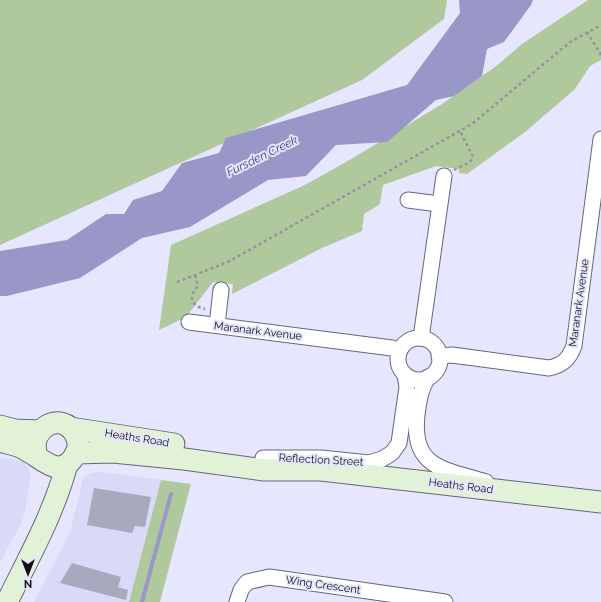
<svg xmlns="http://www.w3.org/2000/svg" width="601" height="602" viewBox="0 0 601 602" font-family="Raleway,sans-serif">
	<rect width="100%" height="100%" fill="#e6e6fe"/>
	<!-- built -->
	<g fill="#d9d9f8">
		<path d="M0 458 23 461 31 473 26 506 22 522 0 562Z"/>
		<path d="M101 472 161 480 129 602H34L70 532 83 479 91 473Z"/>
	</g>
	<!-- green -->
	<g fill="#afc99c">
		<path d="M0 0H447L444 19 362 80 0 245Z"/>
		<path d="M588 0H601V60L590 66 575 89 525 132 467 174 459 173V169L436 166 383 185 380 204 364 214 362 231 322 248 232 294 233 284 213 282 186 317 159 330 171 245 305 185 353 158 442 104 495 67 522 44Z"/>
		<path d="M161 480 191 484 160 602H129Z"/>
	</g>
	<!-- water -->
	<path fill="#9897c8" d="M459 0H533L531 5 504 42 487 49 482 76 454 96 436 100 387 142 336 145 306 176 268 180 190 227 142 238 80 278 7 296H0V251L67 240 106 214H124L133 200 162 191 182 163 219 153 226 138 407 85 460 13Z"/>
	<g fill="none" stroke-linecap="round" stroke-linejoin="round">
		<!-- stream -->
		<path stroke="#9897c8" stroke-width="4" d="M142 602 171 494"/>
	</g>
	<!-- building -->
	<g fill="#a8a8be">
		<path d="M94 488 151 497 145 527 135 526 132 533 87 525Z"/>
		<path d="M72 563 121 577 118 587 128 590 126 600 60 583Z"/>
	</g>
	<g fill="none" stroke-linecap="round" stroke-linejoin="round">
		<defs>
			<g id="street">
				<path d="M408 200 439 204"/>
				<path d="M189 322 392 348 399 351"/>
				<path d="M217 325 221 290"/>
				<path d="M421 338 444 176"/>
				<circle cx="419" cy="359" r="21"/>
				<path d="M439 356 452 355 549 368C563 365 569 359 574 346L601 139"/>
				<path d="M428 377C420 390 419 401 417 415 411 469 445 469 486 482"/>
				<path d="M263 458H321L369 463 382 459 392 453 399 443 407 387 405 375"/>
				<path d="M237 602 241 590 247 582 269 577 445 602"/>
			</g>
			<g id="secondary">
				<path d="M0 426 15 430 39 431"/>
				<path d="M70 428 174 444"/>
				<path d="M0 441C9 444 19 445 26 450 42 458 60 481 75 455 79 449 79 441 75 434 62 410 27 428 37 456"/>
				<path d="M76 453 113 452 184 459 264 470H321L601 502"/>
				<path d="M7 602C29 557 54 513 67 464"/>
			</g>
		</defs>
		<!-- street casing -->
		<use href="#street" stroke="#66667b" stroke-width="17"/>
		<!-- secondary casing -->
		<use href="#secondary" stroke="#66667b" stroke-width="23"/>
		<!-- path -->
		<g stroke="#9393a5" stroke-width="2.5" stroke-dasharray="3 3" stroke-linecap="butt">
			<path d="M587 32 601 55"/>
			<path d="M454 170 470 162 473 157 460 131"/>
			<path d="M195 275 198 286C192 294 189 297 196 306L205 309"/>
			<path d="M177 282 228 262 472 124 570 42 601 25"/>
		</g>
		<!-- street -->
		<use href="#street" stroke="#fff" stroke-width="15"/>
		<!-- secondary -->
		<use href="#secondary" stroke="#e2f2d6" stroke-width="21"/>
	</g>
	<g text-anchor="middle" dominant-baseline="central" stroke-width="4" stroke-linejoin="round" paint-order="stroke">
		<!-- street labels -->
		<g font-size="11" fill="#0f0f17" stroke="#e6e6fe">
			<text transform="translate(579 303) rotate(-82)">Maranark Avenue</text>
			<text transform="translate(258 331) rotate(7)">Maranark Avenue</text>
			<text transform="translate(137 438) rotate(9)">Heaths Road</text>
			<text transform="translate(321 460) rotate(3)">Reflection Street</text>
			<text transform="translate(461 486) rotate(7)">Heaths Road</text>
			<text transform="translate(323 585) rotate(8)">Wing Crescent</text>
		</g>
		<!-- water labels -->
		<g font-size="12" font-style="italic" fill="#403978" stroke="#e6e6fe">
			<text transform="translate(262 156) rotate(-26)">Fursden Creek</text>
		</g>
	</g>
	<!-- north arrow -->
	<g transform="translate(28 574) rotate(180)" stroke="#e6e6fe" stroke-width="3" paint-order="stroke">
	<path d="M0-3L7 15L0 10L-7 15Z" fill="#0f0f17"/>
	<text y="-6" font-size="11" font-weight="bold" text-anchor="middle" fill="#0f0f17">N</text>
	</g>
</svg>
